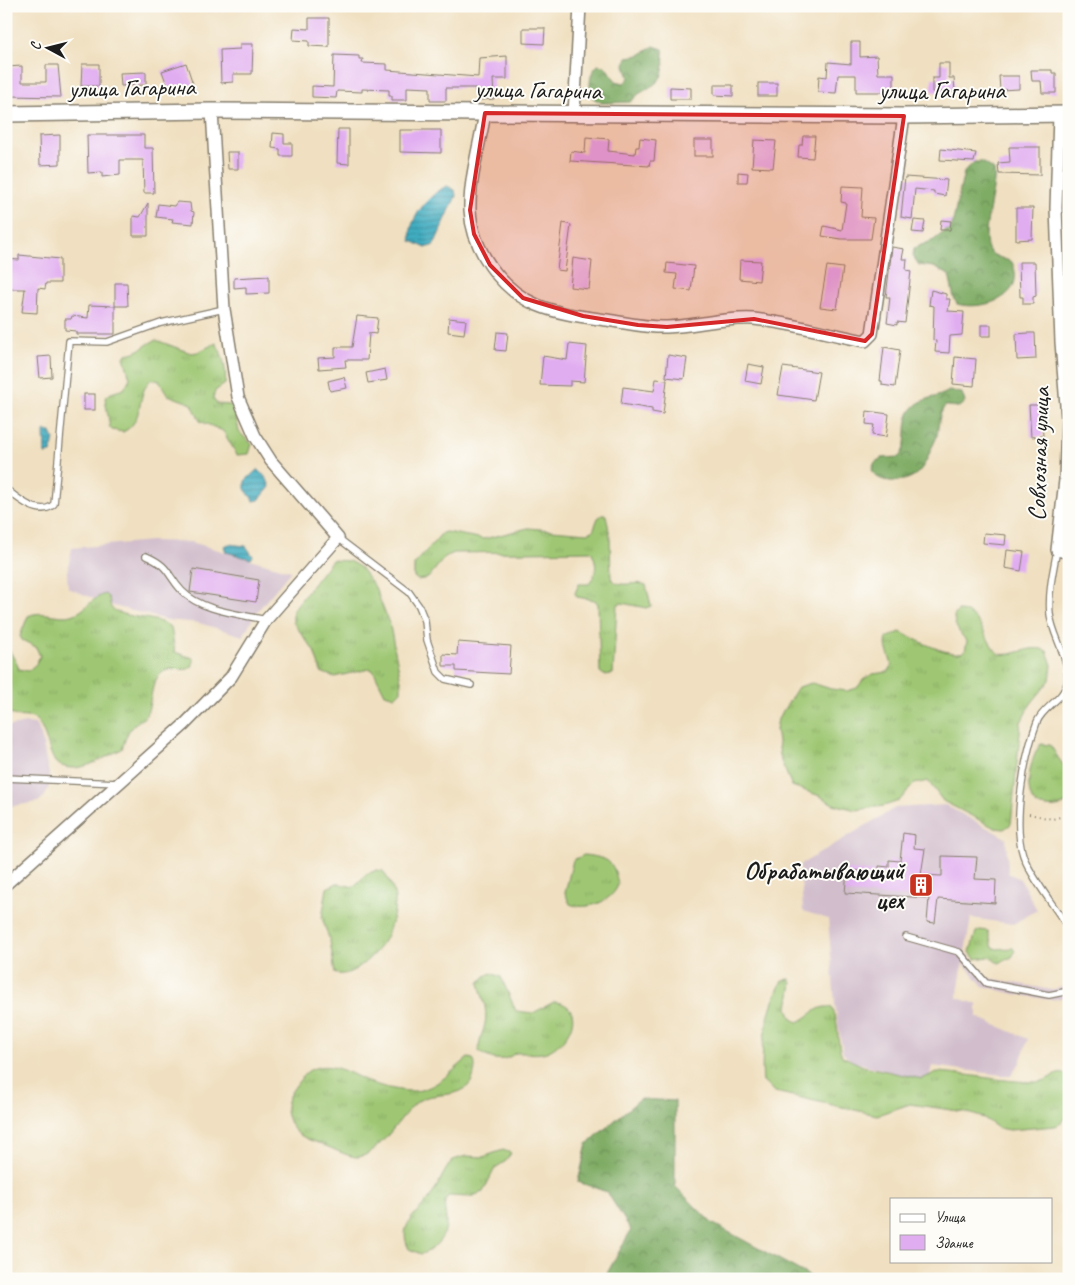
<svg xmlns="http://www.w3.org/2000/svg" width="1075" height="1285" viewBox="0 0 1075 1285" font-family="Caveat,sans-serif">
	<defs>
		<pattern id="grass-tufts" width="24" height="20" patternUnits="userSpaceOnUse" patternTransform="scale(1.25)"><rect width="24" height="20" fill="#9fc773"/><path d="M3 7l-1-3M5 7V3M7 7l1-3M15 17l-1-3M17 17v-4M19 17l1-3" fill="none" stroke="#88aa63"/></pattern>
		<pattern id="forest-crowns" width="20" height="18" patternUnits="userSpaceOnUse" patternTransform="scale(1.25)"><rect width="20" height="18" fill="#7fac65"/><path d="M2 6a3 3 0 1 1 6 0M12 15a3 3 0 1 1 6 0" fill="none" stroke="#678b52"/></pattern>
		<pattern id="water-rules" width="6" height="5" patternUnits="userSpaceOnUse" patternTransform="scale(1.25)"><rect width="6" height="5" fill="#41acc0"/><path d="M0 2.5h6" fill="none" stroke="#368b9b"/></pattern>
	</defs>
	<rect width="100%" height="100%" fill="#fdfcf7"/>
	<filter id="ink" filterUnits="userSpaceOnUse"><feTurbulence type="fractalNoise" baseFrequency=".02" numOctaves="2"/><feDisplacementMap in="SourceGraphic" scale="10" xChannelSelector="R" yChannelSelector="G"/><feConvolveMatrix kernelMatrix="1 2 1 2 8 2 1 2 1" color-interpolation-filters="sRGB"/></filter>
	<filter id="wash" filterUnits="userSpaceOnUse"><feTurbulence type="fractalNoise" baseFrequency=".0096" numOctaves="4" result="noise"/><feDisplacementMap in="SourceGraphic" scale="20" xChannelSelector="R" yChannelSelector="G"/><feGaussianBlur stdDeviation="1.12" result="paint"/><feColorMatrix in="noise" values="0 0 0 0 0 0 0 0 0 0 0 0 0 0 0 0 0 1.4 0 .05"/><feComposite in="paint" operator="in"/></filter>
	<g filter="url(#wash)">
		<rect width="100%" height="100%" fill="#f0e0c1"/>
		<!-- industrial -->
		<g fill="#d1bdcc">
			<path d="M151 541 191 542 291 571 255 614 243 636 199 623 167 620 110 605 68 588 67 572 72 548Z"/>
			<path d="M26 723 35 724 41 735 49 774V786L45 796 38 802 6 807V727Z"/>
			<path d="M945 805 1006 838 1008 873 1020 879 1037 910 1013 924 971 918 965 952 989 978 1051 990 1069 985V996L1052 1000 1014 994 983 986 963 963 957 998 977 1004V1017L1028 1039 1020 1063 1010 1076 932 1066 928 1082 852 1061 843 1053 835 1004 828 919 803 911 800 865 895 808Z"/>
		</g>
		<!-- grass -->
		<g fill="url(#grass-tufts)" stroke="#5e7248">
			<path d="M156 340 191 353 198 352 216 343C223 354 227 371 225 384L215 391 213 399 217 404 230 405 235 410 239 432 252 444 249 454 237 455 223 431 200 421 192 404 168 395 159 381 152 379C135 392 146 421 123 432L112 430 110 428 105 398 111 393 124 389 130 378 124 357 126 354C142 352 143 345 156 340Z"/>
			<path d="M602 515H606L610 536 611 578C620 590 634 580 646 585L651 606 646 608 622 603 617 605 613 674 604 675 600 672 598 604 595 600 577 597 575 593 579 584H589C597 574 598 563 591 551L454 553 445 557 428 578 418 580 414 577V565L442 533 446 532 484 539 528 528 587 533 593 531 598 518Z"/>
			<path d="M332 560 349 561 360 567 375 587 390 626 401 681V691L395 697 385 694 373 670 369 669 334 677 321 672 314 651 293 622V610Z"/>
			<path d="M105 594 109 598 111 608C130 621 151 614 171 627L175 652 193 658 194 661 192 667C183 673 173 666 163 672 149 682 153 701 146 715 144 719 137 721 134 725 127 731 125 740 122 749 102 758 76 778 55 762 48 750 46 733 38 722 30 712 14 722 7 709L6 639C7 650 15 658 19 669L28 671 36 664 40 656 36 647 22 640 20 636 28 616C42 609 57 619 72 615 86 611 91 598 105 594Z"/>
			<path d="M958 611C981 611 984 641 999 654 1016 657 1031 643 1047 651L1052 665 1050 680 1030 705 1021 722 1011 824 1004 829 995 828 943 801 928 781 914 784 899 801 884 806 856 810 833 804 820 796 792 786 781 761 776 729 778 719 798 687 812 683 831 689 847 691 857 688 864 679 873 674 888 672 892 666C890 655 884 649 887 638L900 632C914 638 952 660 965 651L967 641C960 634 954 626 954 616Z"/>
			<path d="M1041 744 1050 745C1056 753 1060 764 1069 769V801C1061 807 1056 808 1047 807 1042 806 1036 806 1033 801 1024 787 1031 756 1041 744Z"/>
			<path d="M584 855C608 858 614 860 618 885 612 902 586 911 570 904L565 893 573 860Z"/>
			<path d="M377 870 383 871C389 880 394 888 395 899 396 911 389 934 382 944 373 956 350 980 335 973L330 941 322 918 327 888 337 883 353 887 367 874Z"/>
			<path d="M980 930 988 931 992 946 996 949 1013 948 1015 952 1012 957 999 963 989 957 975 959 970 952 976 932Z"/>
			<path d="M491 973 501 977 516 1011 533 1013 554 1002C586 1004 572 1040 549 1051 538 1056 526 1052 515 1053 504 1063 491 1060 479 1052 478 1042 483 1033 485 1024 488 1010 482 996 479 983L485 976Z"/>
			<path d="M790 979 792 983 788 1008 792 1019 798 1022C810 1017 819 1003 832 1008 840 1023 836 1041 842 1056L863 1066 922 1079 937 1072C970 1074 1003 1082 1037 1082 1049 1082 1057 1068 1069 1076 1069 1093 1075 1120 1055 1126L1010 1130 998 1128 984 1118 965 1112 910 1104 877 1115 775 1092 763 1082C760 1049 766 1009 783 980Z"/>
			<path d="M468 1058 473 1059C476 1065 475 1068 474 1074 468 1103 432 1089 417 1102 401 1114 378 1157 357 1157 348 1157 328 1146 318 1143 300 1137 290 1131 286 1111 285 1100 291 1092 297 1084 301 1079 304 1073 310 1070 332 1059 353 1076 374 1084 384 1087 400 1091 411 1091 433 1092 452 1071 468 1058Z"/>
			<path d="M503 1150 511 1153 506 1161 495 1168 483 1192 470 1197 448 1196C441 1205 447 1214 446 1224 446 1237 433 1251 421 1254L409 1249C396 1224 419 1213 431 1196 439 1185 443 1171 453 1160L466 1156 483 1157Z"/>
		</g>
		<!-- forest -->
		<g fill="url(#forest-crowns)" stroke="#4e6440">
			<path d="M654 46 663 49C665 75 664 80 642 92 637 94 635 99 630 102L602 103 593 98C588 88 589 72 598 65L605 66 616 81 624 83 629 78 625 65 627 57 640 55Z"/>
			<path d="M974 162H983L994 170C997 190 978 238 990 252 995 257 1006 259 1012 262 1028 297 983 311 957 304L954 298 949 275 934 267 919 265 913 256 914 248 934 240 952 226 964 172Z"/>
			<path d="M949 391 962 393 965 402C959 411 954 405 945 406 938 415 939 425 937 435 936 440 933 445 931 449 923 471 915 482 889 481 881 480 874 477 872 469L875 462 882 458 899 457C912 442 899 419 916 405 926 397 938 398 949 391Z"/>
			<path d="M640 1099 675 1101V1186L712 1223 815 1279H604L631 1230 607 1192 578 1182 587 1144Z"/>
		</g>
		<!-- water -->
		<g fill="url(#water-rules)" stroke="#2e646e">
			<path d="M447 186 455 190 456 196 434 245 426 248 411 241C406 221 430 193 447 186Z"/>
			<path d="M46 431 51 432 54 439 51 453 45 454 44 432Z"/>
			<path d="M258 469 267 479 270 487 259 500 254 501 245 489V481Z"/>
			<path d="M229 544 246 546 253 556 251 559 226 552 224 546Z"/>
		</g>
		<g id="blocks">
			<!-- building -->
			<g fill="#e1adf1">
				<path d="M309 18H329V47L309 46V41L293 40 294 28 309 29Z"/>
				<path d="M523 28H545L544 44 523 43Z"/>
				<path d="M851 42H860V57L877 56 878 74H894V92H856V75H838L836 93 818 92 819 76 827 77 828 62 851 64Z"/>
				<path d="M240 44H253L252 74H233V82L221 83 220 50 240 49Z"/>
				<path d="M334 55 359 56V59H363L362 63 387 64V70L478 77 479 58 507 56V79H493L494 99 480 100 479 92H475V88H446V101H430V88L407 87V100H392V96H389V90L362 89V92L337 91 336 98 312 97V86L333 87Z"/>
				<path d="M186 63 194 87 180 91 178 85 168 88 162 71Z"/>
				<path d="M939 63H949V78H954L955 92H932V78H939Z"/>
				<path d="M82 64H99V86H81Z"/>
				<path d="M46 65H58L61 97 8 96 7 67 22 66V82H46Z"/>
				<path d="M1031 70H1052V73H1056V93H1042L1041 81H1032Z"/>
				<path d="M146 72V85L121 86 120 73Z"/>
				<path d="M999 76H1019V89L1000 90Z"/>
				<rect x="758" y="83" width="19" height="13"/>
				<path d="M714 85H733V96L714 95Z"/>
				<path d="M670 87 691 88V99H670Z"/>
				<path d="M338 129H349V164L337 163Z"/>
				<path d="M400 130H441V153L400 152Z"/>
				<path d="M273 133 284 134V143H292V156H280V149L272 148Z"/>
				<path d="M60 135V164L40 165 39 136Z"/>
				<path d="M87 135H144V148H153L154 193H144L143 160H120V175L102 177V172L88 173Z"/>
				<path d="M803 136H815L813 158 798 157 799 145H802Z"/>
				<path d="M586 137 609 139 608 151 635 154 636 147H639L640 138 656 140 654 161H650L649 166 570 161 571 151 585 153Z"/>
				<rect x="694" y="140" width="19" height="16"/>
				<path d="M754 140 776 141 773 168 752 167Z"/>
				<path d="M1009 147H1040V175L999 174 998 163 1010 162Z"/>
				<path d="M941 149 976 153 974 162 940 160Z"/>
				<path d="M227 152H238V169H228Z"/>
				<path d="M738 172 748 173 747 182H738Z"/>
				<path d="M905 177 947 180 945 196 934 194V191L915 189 912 219 901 217Z"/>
				<path d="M842 186 863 187 861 217 874 218 871 239H841L822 236 824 226 842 230 846 203 841 202Z"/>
				<path d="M177 202 190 203 191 211 194 212 193 224 172 222 173 219 156 217 158 204 174 206Z"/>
				<path d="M148 203V236H133V216L140 217Z"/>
				<path d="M1016 208H1033L1032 239 1016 240Z"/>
				<path d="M914 220 925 221 923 233 912 232Z"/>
				<path d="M941 220 951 221 950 230H940Z"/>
				<path d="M563 223 571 225 565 271 557 270Z"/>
				<path d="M892 247 904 249 902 259H907L906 270 911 271 905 323 897 322V325L887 323 890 297H886Z"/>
				<path d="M19 255 60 259V283H46L45 289 38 288 37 313 22 312 25 289H6V259L19 260Z"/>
				<path d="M573 258 592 261 589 289 570 287Z"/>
				<path d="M740 260 761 261 759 281 739 279Z"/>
				<path d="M1019 262H1035L1036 296 1033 297V304H1023V297H1020Z"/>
				<path d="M667 263 694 266 691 291 675 289 677 274 666 273Z"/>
				<path d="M827 266 843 268 837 309 820 307Z"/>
				<path d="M269 276V293L246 294V287L234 288V278Z"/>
				<path d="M115 283H127L128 306H115Z"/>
				<path d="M931 290 946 294V299H950L948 311 964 312 962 335 950 336 949 353 935 352 936 341 933 340 934 306 929 305Z"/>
				<path d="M89 305 115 306V334H76V331L65 330V319H71L72 316 88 318Z"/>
				<path d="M357 316 378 318 376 334 369 333 367 360H345L346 367 319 369 318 358 335 357V347H352Z"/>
				<path d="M449 318 466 320 464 334 448 332Z"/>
				<rect x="981" y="325" width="10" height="11"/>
				<path d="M497 332 508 333 506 351 495 350Z"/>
				<path d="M1028 333H1035L1036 359 1017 360 1016 334Z"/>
				<path d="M569 344 587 346 584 382 570 381V386L540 385 543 356 567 360Z"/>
				<path d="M884 347 900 350 895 387 882 385V381H880Z"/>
				<path d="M668 355 687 358 684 379 666 377Z"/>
				<path d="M51 356 52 377 40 378 38 357Z"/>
				<path d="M955 357 976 359 974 386 953 384Z"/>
				<path d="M748 364 764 367 761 384 745 381Z"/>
				<path d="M783 367 819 372 814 400 778 395Z"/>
				<path d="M385 369 387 380 368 383 366 373Z"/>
				<path d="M344 377 347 388 330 391 328 381Z"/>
				<path d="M656 379 667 380 663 414 652 412V409L621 404 623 387 654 391Z"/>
				<rect x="84" y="394" width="11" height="16"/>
				<path d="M1029 405H1041L1043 436 1031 437Z"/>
				<path d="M867 411 889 414 886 437 872 435 874 425 866 424Z"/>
				<path d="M984 533 1006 535 1005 545 983 543Z"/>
				<path d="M1007 550 1024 552 1021 571 1005 568Z"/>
				<path d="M193 569 259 580 256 602 190 592Z"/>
				<path d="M458 642 511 646 509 674 456 671V666H443V654L457 655Z"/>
				<path d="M903 833 915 835 914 848 925 849 921 875 942 876V856L977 857 975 879 996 880 995 903 938 899 935 923 927 922 929 898 845 893 847 870 879 872V866L889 867V860L900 861Z"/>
			</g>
		</g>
	</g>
	<g filter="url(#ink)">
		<use href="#blocks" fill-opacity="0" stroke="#867e6e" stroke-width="1"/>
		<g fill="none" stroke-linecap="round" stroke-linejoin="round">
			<defs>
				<g id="lane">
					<path d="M6 489C17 498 40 518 54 504L69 341 107 342 161 323 224 309"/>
					<path d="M338 538 409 592 419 606 425 621 427 640 438 672 445 679 471 685"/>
					<path d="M1057 550C1053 571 1048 593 1050 614 1052 636 1071 659 1067 683 1064 699 1043 707 1037 722 1025 754 1012 822 1023 855 1029 874 1057 910 1069 929"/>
					<path d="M146 556C171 567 166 574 182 591 201 611 240 614 266 620"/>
					<path d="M6 778 118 783"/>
					<path d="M906 937 959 952 986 983 1049 995 1069 991"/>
				</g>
				<g id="street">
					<path d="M485 113C480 143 469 181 470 210 472 249 501 290 537 305 558 314 585 317 607 320 627 323 647 328 667 327 696 326 725 317 754 319 791 323 829 334 865 341L872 334 904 116"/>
					<path d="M574 114 580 6"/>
					<path d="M1059 115 1056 208 1061 342 1067 418 1065 480 1057 550 1069 553"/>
					<path d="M6 884 184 725 231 677 266 620 338 538 271 461 255 436 238 397 224 309 212 111"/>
				</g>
				<path id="secondary" d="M6 114 212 111 904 116 1069 114"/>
			</defs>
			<!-- lane casing -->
			<use href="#lane" stroke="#867e6e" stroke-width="8"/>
			<!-- street casing -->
			<use href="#street" stroke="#867e6e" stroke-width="14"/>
			<!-- secondary casing -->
			<use href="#secondary" stroke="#867e6e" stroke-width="18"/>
			<!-- path -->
			<path stroke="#867e6e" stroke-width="2" stroke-dasharray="1 4" stroke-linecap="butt" d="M1029 814 1052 819 1069 815"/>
			<!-- lane -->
			<use href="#lane" stroke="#fff" stroke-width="5.5"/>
			<!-- street -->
			<use href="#street" stroke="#fff" stroke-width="11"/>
			<!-- secondary -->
			<use href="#secondary" stroke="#fff" stroke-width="15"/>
		</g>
	</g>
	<!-- marked area -->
	<path fill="#d62828" fill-opacity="0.2" stroke="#d62828" stroke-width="4" stroke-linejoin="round" d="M485 113 904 116 872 334 865 341 754 319 667 327 638 325 583 316 523 298 490 265 474 234 470 210Z"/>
	<!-- icons -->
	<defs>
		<symbol id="building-square" viewBox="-11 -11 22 22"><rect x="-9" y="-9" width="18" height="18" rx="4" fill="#c8321e" stroke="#fdfcf7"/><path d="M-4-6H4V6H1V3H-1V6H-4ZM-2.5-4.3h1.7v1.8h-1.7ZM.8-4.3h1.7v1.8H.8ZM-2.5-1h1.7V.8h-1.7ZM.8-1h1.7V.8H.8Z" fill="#fff"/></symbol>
	</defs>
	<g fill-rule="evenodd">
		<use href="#building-square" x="907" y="871" width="28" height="28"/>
	</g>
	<g text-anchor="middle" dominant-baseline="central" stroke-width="4" stroke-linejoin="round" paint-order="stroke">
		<!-- street labels -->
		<g font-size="25" fill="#1c1c1c" stroke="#fdfcf7">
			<text transform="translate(132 88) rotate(-1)">улица Гагарина</text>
			<text transform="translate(538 90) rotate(1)">улица Гагарина</text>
			<text x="942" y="91">улица Гагарина</text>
			<text transform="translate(1039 454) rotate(-88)">Совхозная улица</text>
		</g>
		<!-- poi labels -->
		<g font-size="25" font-weight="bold" fill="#1c1c1c" stroke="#fdfcf7" text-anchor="end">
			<text x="904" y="871">Обрабатывающий<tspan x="904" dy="29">цех</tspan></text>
		</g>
	</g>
	<!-- margin -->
	<rect width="1075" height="1285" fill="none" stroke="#fdfcf7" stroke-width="25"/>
	<!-- legend -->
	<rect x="890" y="1198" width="162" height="65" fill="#fdfcf7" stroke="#a3a29f"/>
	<rect x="900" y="1214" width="25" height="8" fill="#ffffff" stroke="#a3a29f"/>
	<text x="935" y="1222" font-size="15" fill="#1c1c1c">Улица</text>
	<rect x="900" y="1235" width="25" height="15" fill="#e1adf1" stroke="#a3a29f"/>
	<text x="935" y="1248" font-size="15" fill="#1c1c1c">Здание</text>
	<!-- north arrow -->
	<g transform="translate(48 48) rotate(277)" stroke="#fdfcf7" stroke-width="4" paint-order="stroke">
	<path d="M0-4L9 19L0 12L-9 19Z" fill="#1c1c1c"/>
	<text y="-8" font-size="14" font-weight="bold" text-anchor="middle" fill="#1c1c1c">С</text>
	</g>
</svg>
